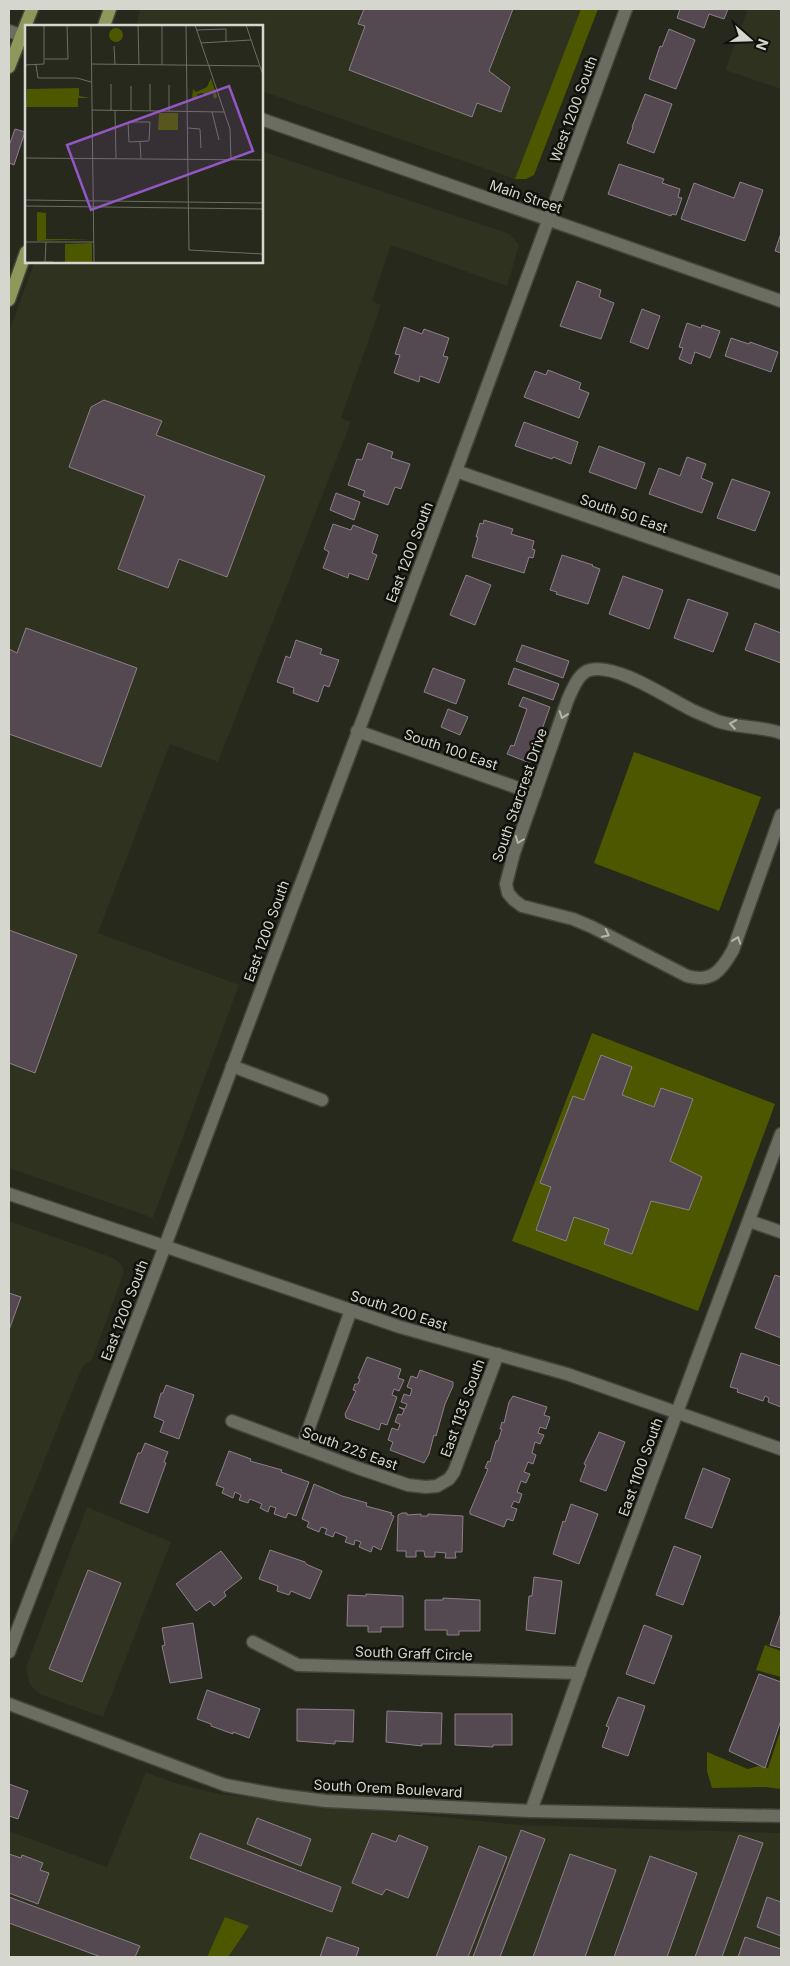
<svg xmlns="http://www.w3.org/2000/svg" width="790" height="1966" viewBox="0 0 790 1966" font-family="Inter,sans-serif">
	<rect width="100%" height="100%" fill="#26291c"/>
	<!-- built -->
	<g fill="#2e321f">
		<path d="M140 9H581L515 179 261 91V26H137Z"/>
		<path d="M748 9H781V89L725 70Z"/>
		<path d="M261 151 510 234 519 245 507 286 391 245 372 301 381 305 341 418 351 422 218 762 170 744 98 933 239 985 153 1218 9 1168V331L35 261H261Z"/>
		<path d="M9 1221 108 1256 118 1261 123 1267 124 1272 92 1360 83 1366 75 1384 9 1549Z"/>
		<path d="M87 1507 171 1542 103 1717 39 1694 29 1683 26 1667Z"/>
		<path d="M146 1772 178 1784 219 1794 520 1825 781 1833V1957H9V1831L107 1867Z"/>
	</g>
	<!-- green -->
	<g fill="#4d5700">
		<path d="M581 9H598L534 175 526 179H515Z"/>
		<path d="M634 752 761 797 719 911 594 863Z"/>
		<path d="M592 1033 775 1104 698 1311 512 1241Z"/>
		<path d="M765 1645 781 1651V1677L756 1670Z"/>
		<path d="M781 1729V1789L765 1787 712 1788 707 1771V1752L748 1769 758 1766 768 1768Z"/>
		<path d="M225 1917 249 1926 228 1957H207Z"/>
	</g>
	<!-- building -->
	<g fill="#544851" stroke="#8d7f89">
		<path d="M364 9H513L489 71 510 87 501 112 477 103 472 117 349 70 365 26 358 24Z"/>
		<path d="M680 9H728L724 19 709 14 704 28 677 18Z"/>
		<path d="M669 29 695 40 676 89 649 79 660 46 662 47Z"/>
		<path d="M645 94 672 104 654 153 627 143 633 127H632Z"/>
		<path d="M15 129 25 132 14 165 9 163V146Z"/>
		<path d="M619 164 664 179 662 183 680 189 678 197 682 198 676 215 672 214 671 216 608 194Z"/>
		<path d="M740 182 763 190 745 241 681 219 694 183 734 198Z"/>
		<path d="M781 233V253L775 251Z"/>
		<path d="M577 281 601 290 599 297 614 303 601 339 560 326Z"/>
		<path d="M642 309 660 316 648 349 630 342Z"/>
		<path d="M687 323 701 328 702 325 720 331 710 358 695 352 691 364 679 359 683 348 679 347Z"/>
		<path d="M404 327 422 334 424 329 449 338 443 356 448 357 439 383 420 376 419 382 394 373 400 355 395 354Z"/>
		<path d="M731 338 749 344 750 342 778 352 771 372 725 356Z"/>
		<path d="M548 370 581 383 579 389 589 393 579 418 524 397 535 371 546 375Z"/>
		<path d="M104 400 162 421 156 435 265 476 227 577 179 559 168 588 118 569 145 496 69 467 91 407Z"/>
		<path d="M524 422 578 442 571 464 553 457 552 459 515 446Z"/>
		<path d="M368 443 393 452 391 458 410 464 401 489 395 487 388 505 363 496 365 491 348 485 357 459 362 460Z"/>
		<path d="M599 446 645 463 636 489 589 472Z"/>
		<path d="M687 457 706 464 701 478 713 483 702 513 649 494 659 468 680 476Z"/>
		<path d="M732 479 770 492 755 531 717 518Z"/>
		<path d="M336 493 360 502 354 520 330 510Z"/>
		<path d="M484 520 513 529 511 534 534 541 532 549 535 550 533 558 529 557 524 573 472 557 478 537H476L480 523 483 524Z"/>
		<path d="M333 524 351 530 353 525 378 535 372 553 377 555 368 580 349 573 348 578 323 568 329 552 324 549Z"/>
		<path d="M562 555 593 565 592 566 600 569 588 604 556 594 557 592 550 590Z"/>
		<path d="M466 575 491 585 475 625 450 615Z"/>
		<path d="M623 576 663 590 649 629 609 614Z"/>
		<path d="M688 599 728 613 713 652 674 638Z"/>
		<path d="M755 623 781 633V663L745 650Z"/>
		<path d="M26 628 137 668 101 767 9 734V649L17 653Z"/>
		<path d="M296 640 322 649 320 654 339 660 329 687 324 685 318 702 293 693 294 688 277 682 286 656 290 658Z"/>
		<path d="M522 645 569 661 563 678 516 661Z"/>
		<path d="M433 668 465 680 456 704 424 692Z"/>
		<path d="M514 668 559 684 553 700 508 684Z"/>
		<path d="M523 697 550 707 530 763 507 754 511 745 514 746 527 709 519 706Z"/>
		<path d="M448 709 468 717 460 735 441 727Z"/>
		<path d="M9 930 77 955 35 1073 9 1063Z"/>
		<path d="M601 1055 632 1067 622 1095 654 1107 661 1088 693 1099 670 1161 702 1177 689 1210 651 1201 632 1254 604 1244 609 1229 574 1217 566 1241 536 1230 551 1187 540 1183 573 1096 584 1100Z"/>
		<path d="M775 1275 781 1277V1338L755 1328Z"/>
		<path d="M9 1293 21 1297 9 1330Z"/>
		<path d="M741 1353 781 1366V1407L768 1402 769 1398 765 1396 763 1401 737 1392 738 1389 730 1387Z"/>
		<path d="M367 1357 401 1369 398 1378 404 1380 399 1391 394 1389 392 1395 397 1397 387 1425 381 1423 379 1430 346 1418 345 1414 356 1391 353 1390 355 1384H358L360 1379 358 1378Z"/>
		<path d="M420 1370 453 1382V1386L445 1404 436 1436 434 1435 429 1454 424 1463 390 1450 393 1442 388 1440 392 1428 398 1430 400 1424 395 1422 398 1414 402 1415 404 1410 399 1407 405 1409 407 1404 401 1402 404 1394 410 1396 412 1389 407 1387 411 1376 417 1378Z"/>
		<path d="M166 1385 194 1395 179 1439 160 1432 164 1421 154 1417 161 1393H163Z"/>
		<path d="M513 1396 547 1407 544 1415 550 1417 546 1429 540 1427 538 1433 544 1435 540 1444 535 1442 532 1453 536 1455 533 1464 528 1462 524 1472 530 1474 526 1483 521 1481 517 1492 522 1494 519 1503 514 1501 511 1507 517 1509 513 1521 507 1519 504 1527 470 1514V1511L488 1469 485 1468 488 1461 490 1462 496 1441H498L502 1429H500L502 1422 504 1423 509 1402Z"/>
		<path d="M599 1432 625 1442 606 1491 580 1481 586 1465 584 1464Z"/>
		<path d="M145 1443 168 1452 164 1462 166 1463 148 1513 120 1503 138 1453H141Z"/>
		<path d="M229 1451 251 1459 250 1461 282 1470 281 1472 309 1482 296 1516 288 1513 286 1518 274 1514 276 1508 270 1506 268 1512 260 1508 262 1504 250 1499 248 1503 239 1500 241 1495 235 1492 233 1498 222 1493 224 1488 216 1485Z"/>
		<path d="M703 1468 730 1479 712 1528 685 1518Z"/>
		<path d="M314 1484 342 1496 367 1503 366 1506 392 1513 391 1515 394 1516 381 1550 373 1546 371 1552 359 1547 361 1542 355 1540 354 1545 345 1542 347 1537 335 1532 333 1537 325 1534 327 1529 321 1527 319 1532 307 1527 309 1522 302 1519Z"/>
		<path d="M571 1504 598 1514 579 1564 553 1554 563 1521 565 1522Z"/>
		<path d="M402 1513H407V1515L421 1514V1516H428V1514L463 1516 462 1552H455L456 1558H445L446 1553 435 1552V1557H425L424 1551H416V1557H406V1551H397L398 1515Z"/>
		<path d="M674 1546 701 1556 683 1605 656 1595Z"/>
		<path d="M270 1550 305 1562 306 1564 322 1571 310 1599 291 1591 289 1595 277 1591 278 1586 259 1579Z"/>
		<path d="M221 1551 242 1578 224 1592 226 1596 214 1606 210 1601 196 1611 176 1584Z"/>
		<path d="M88 1570 121 1583 82 1682 49 1669Z"/>
		<path d="M534 1577 562 1581 555 1634 526 1630 529 1596H532Z"/>
		<path d="M366 1594 403 1596V1627H381V1632H368V1626H347L348 1595 366 1596Z"/>
		<path d="M443 1598 480 1600V1631H459V1635H447V1630H425V1600H443Z"/>
		<path d="M781 1613V1648L770 1645Z"/>
		<path d="M193 1623 202 1678 170 1683 162 1646 165 1645 162 1628Z"/>
		<path d="M644 1625 672 1636 654 1684 626 1674Z"/>
		<path d="M759 1674 781 1682V1720L765 1768 729 1751Z"/>
		<path d="M207 1690 260 1709 249 1738 233 1732V1734L211 1726V1724L197 1719Z"/>
		<path d="M618 1697 645 1706 628 1756 602 1747 609 1727 606 1726Z"/>
		<path d="M297 1709 354 1710 353 1742 335 1741V1744L297 1741Z"/>
		<path d="M387 1711 442 1713 441 1744H422V1746L386 1742Z"/>
		<path d="M455 1714H512V1745H493V1747L455 1745Z"/>
		<path d="M9 1784 28 1791 18 1819 9 1816Z"/>
		<path d="M257 1818 311 1839 301 1866 247 1844Z"/>
		<path d="M521 1830 545 1839 500 1957H473Z"/>
		<path d="M200 1833 341 1887 332 1912 190 1858Z"/>
		<path d="M372 1833 396 1842 399 1835 428 1847 408 1898 386 1889 382 1895 352 1883Z"/>
		<path d="M739 1835 763 1843 722 1957H695Z"/>
		<path d="M479 1846 507 1857 468 1957H436Z"/>
		<path d="M9 1854 21 1858 22 1855 43 1863 40 1870 49 1873 38 1904 9 1893Z"/>
		<path d="M570 1854 616 1870 585 1957H533Z"/>
		<path d="M650 1856 697 1873 667 1957H614Z"/>
		<path d="M9 1897 140 1946 135 1957H101L9 1923Z"/>
		<path d="M767 1897 781 1902V1936L757 1927Z"/>
		<path d="M327 1937 359 1948 356 1957H320Z"/>
		<path d="M745 1937 781 1949V1957H738Z"/>
	</g>
	<g fill="none" stroke-linecap="round" stroke-linejoin="round">
		<defs>
			<g id="minor">
				<path d="M456 471 781 583"/>
				<path d="M357 731 535 794"/>
				<path d="M781 733C761 726 737 728 717 721 709 717 700 714 692 710 669 699 617 663 590 670 578 673 573 689 568 699L514 853 506 884 508 893 514 900 522 906 573 919 592 927 687 976C712 983 721 971 733 950L781 815"/>
				<path d="M232 1066 322 1100"/>
				<path d="M749 1221 781 1232"/>
				<path d="M164 1246 400 1327 567 1374 781 1449"/>
				<path d="M232 1421 358 1468 408 1485 426 1487 437 1486 449 1479 454 1472 498 1354"/>
				<path d="M302 1447 351 1310"/>
				<path d="M253 1642 298 1665 580 1673"/>
				<path d="M531 1811 583 1664 781 1134"/>
			</g>
			<g id="tertiary">
				<path d="M9 31 26 37"/>
				<path d="M261 119 781 301"/>
				<path d="M9 1194 164 1246"/>
				<path d="M9 1652 157 1267 456 471 626 9"/>
				<path d="M9 1704 225 1785 280 1795 326 1801 531 1811 781 1816"/>
			</g>
			<g id="primary">
				<path d="M104 26 110 9"/>
				<path d="M9 67 32 9"/>
				<path d="M9 300 26 252"/>
			</g>
		</defs>
		<!-- minor casing -->
		<use href="#minor" stroke="#42443a" stroke-width="15"/>
		<!-- tertiary casing -->
		<use href="#tertiary" stroke="#42443a" stroke-width="15"/>
		<!-- primary casing -->
		<use href="#primary" stroke="#42443a" stroke-width="15"/>
		<!-- minor -->
		<use href="#minor" stroke="#6a6d5f" stroke-width="12"/>
		<!-- tertiary -->
		<use href="#tertiary" stroke="#6a6d5f" stroke-width="12"/>
		<!-- primary -->
		<use href="#primary" stroke="#8f985b" stroke-width="12"/>
	</g>
	<!-- one-way arrows -->
	<defs><path id="oneway-chevron" d="M-2-3.5L2.5 0L-2 3.5" fill="none" stroke-width="1.6" stroke-linecap="round" stroke-linejoin="round" transform="scale(1.25)"/></defs>
	<g stroke="#b5b7ad">
		<use href="#oneway-chevron" transform="translate(563 715) rotate(109)"/>
		<use href="#oneway-chevron" transform="translate(733 724) rotate(-171)"/>
		<use href="#oneway-chevron" transform="translate(519 840) rotate(111)"/>
		<use href="#oneway-chevron" transform="translate(606 934) rotate(27)"/>
		<use href="#oneway-chevron" transform="translate(737 940) rotate(-70)"/>
	</g>
	<g text-anchor="middle" dominant-baseline="central" stroke-width="5" stroke-linejoin="round" paint-order="stroke">
		<!-- street labels -->
		<g font-size="14" fill="#d5d7cf" stroke="#10110b">
			<text transform="translate(573 109) rotate(-70)">West 1200 South</text>
			<text transform="translate(526 196) rotate(19)">Main Street</text>
			<text transform="translate(624 513) rotate(19)">South 50 East</text>
			<text transform="translate(409 552) rotate(-69)">East 1200 South</text>
			<text transform="translate(451 749) rotate(19)">South 100 East</text>
			<text transform="translate(519 795) rotate(-71)">South Starcrest Drive</text>
			<text transform="translate(266 931) rotate(-70)">East 1200 South</text>
			<text transform="translate(124 1310) rotate(-69)">East 1200 South</text>
			<text transform="translate(399 1310) rotate(18)">South 200 East</text>
			<text transform="translate(462 1408) rotate(-70)">East 1135 South</text>
			<text transform="translate(350 1448) rotate(20)">South 225 East</text>
			<text transform="translate(640 1467) rotate(-70)">East 1100 South</text>
			<text transform="translate(414 1653) rotate(2)">South Graff Circle</text>
			<text transform="translate(388 1788) rotate(3)">South Orem Boulevard</text>
		</g>
	</g>
	<!-- overview -->
	<g transform="translate(25 25)">
		<rect width="238" height="238" fill="#26291c"/>
		<path d="M84 10a7 7 0 1 1 14 0a7 7 0 1 1-14 0ZM186 53 192 72 189 74 188 68 181 69V72L178 68 173 69 171 74H167L168 64 171 67 182 62ZM54 63V71L65 73H53V82H1L2 64ZM134 88H153V105H133ZM12 187 21 188V214H66L12 216ZM67 218V237H40V219Z" fill="#4d5700"/>
		<path fill="none" stroke="#6c6f64" stroke-width="1" d="M66 0 69 237M113 0 114 40M137 0V40M161 0 164 225 238 229M170 0 205 104 206 135M221 0 238 50M172 5 201 4V16M176 18 226 15M89 21 90 40M20 34H43L42 0M66 39 234 41M0 40 19 39V0M11 40 13 53H52L66 57M86 59V86M125 59V86M144 60V86M106 61V86M67 85 199 87M90 86 91 133M187 87 194 115M103 97H125L124 116 104 117ZM163 103 175 104 176 123M115 117 116 134M0 133 238 135M0 175 238 178M0 181 238 184M0 217H69M0 237H28M20 237 21 217"/>
		<path fill="#9257c3" fill-opacity="0.15" stroke="#9257c3" stroke-width="2.5" d="M204 61 228 126 66 185 42 120Z"/>
		<rect width="238" height="238" fill="none" stroke="#d5d7cf" stroke-width="2.5"/>
	</g>
	<!-- border -->
	<rect width="790" height="1966" fill="none" stroke="#d5d7cf" stroke-width="20"/>
	<!-- north arrow -->
	<g transform="translate(750 40) rotate(110)" stroke="#10110b" stroke-width="4" paint-order="stroke">
	<path d="M0-4L9 19L0 12L-9 19Z" fill="#d5d7cf"/>
	<text y="-8" font-size="14" font-weight="bold" text-anchor="middle" fill="#d5d7cf">N</text>
	</g>
</svg>
